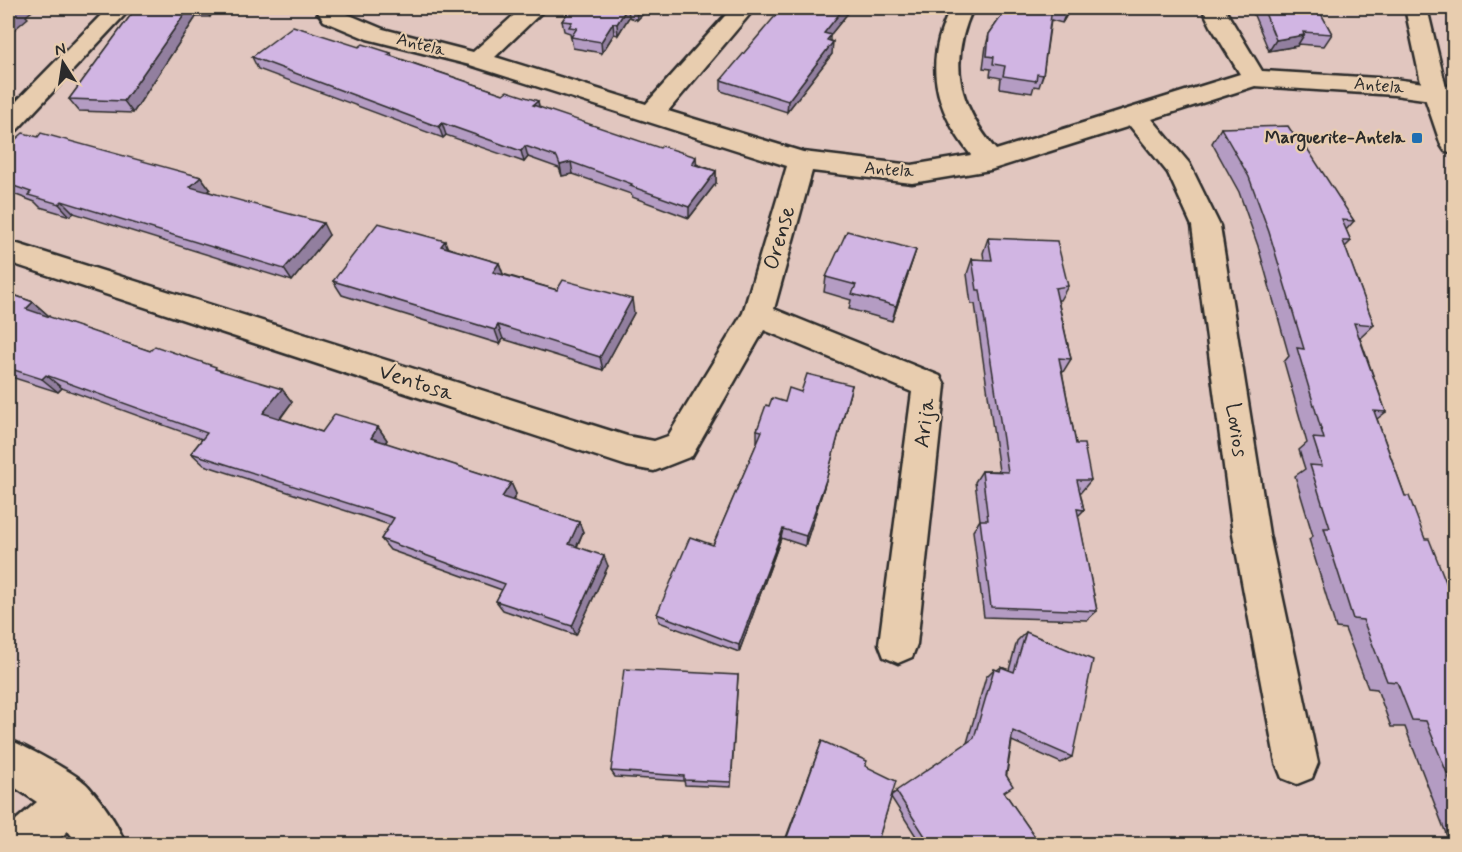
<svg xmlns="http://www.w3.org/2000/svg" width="1462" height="852" viewBox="0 0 1462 852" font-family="Mynerve,sans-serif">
	<rect width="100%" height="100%" fill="#e1c6bf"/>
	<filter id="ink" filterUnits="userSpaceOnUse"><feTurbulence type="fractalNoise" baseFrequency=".0167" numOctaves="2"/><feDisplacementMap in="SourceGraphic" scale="12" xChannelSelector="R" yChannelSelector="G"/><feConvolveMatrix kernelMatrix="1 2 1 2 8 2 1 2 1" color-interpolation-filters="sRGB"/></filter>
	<g filter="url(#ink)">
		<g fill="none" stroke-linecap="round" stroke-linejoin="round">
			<defs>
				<g id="minor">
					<path d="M108 8H131L17 130 8 132V110Z"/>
					<path d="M315 8H337L340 11 383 29 473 52 522 8H546L495 57 646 104 732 8H755L668 111 803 152 912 165 971 155C934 108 923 63 951 8H973C948 63 958 104 996 150L1240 74 1212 28 1202 8H1224L1262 71 1394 79 1454 87V103L1394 95 1255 86 1152 119 1189 163 1220 226 1269 534 1318 763 1312 778 1297 784 1282 778 1276 763 1233 534 1192 226 1168 173 1130 126 990 170 912 183 812 171 774 309 940 376 945 385 917 644 912 657 898 663 884 657 879 644 912 392 764 330 692 456 654 471 627 466 8 262V241L627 436 654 441 668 436 743 313 787 166 470 65 367 39 324 21Z"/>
					<path d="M8 739C24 746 78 774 88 786 102 802 118 824 125 844H78L68 831 53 844H8V827L37 802 8 783Z"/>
				</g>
				<path id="primary" d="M1405 8H1427L1447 92 1454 112V153L1445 151 1441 145 1423 92Z"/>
			</defs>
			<!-- minor casing -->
			<use href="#minor" stroke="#2b2b2b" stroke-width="5"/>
			<!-- primary casing -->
			<use href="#primary" stroke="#2b2b2b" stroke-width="5"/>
			<!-- minor -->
			<use href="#minor" fill="#e8cdaf" fill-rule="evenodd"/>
			<!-- primary -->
			<use href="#primary" fill="#e8cdaf" fill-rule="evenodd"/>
		</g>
		<!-- wall -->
		<g fill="#b49cc3" stroke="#2b2b2b" stroke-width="1.5">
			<path d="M136 8H221L219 10H214L210 17H196L133 113 79 111 69 99Z"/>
			<path d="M571 8H649L637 20 629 17 618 35 614 34 602 53 573 48 570 33 564 31 562 21Z"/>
			<path d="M852 8 830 35V41L832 54 787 112 721 91V80Z"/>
			<path d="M1007 8H1071L1062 23 1051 20 1043 75 1039 87 1034 86 1032 93 1000 88 1001 78 990 76 991 69 983 68 986 46 989 34Z"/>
			<path d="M1251 8H1320L1322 10 1320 12 1332 34 1324 46 1298 44 1297 46 1269 51Z"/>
			<path d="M359 47 391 53 392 56 503 94 538 101 539 108 716 171V183L689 218 632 197 631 194 573 174 562 176 559 168 528 157 524 162 446 135 443 138 258 69 252 57Z"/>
			<path d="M1221 128 1298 142 1354 221 1346 230 1351 241 1345 247 1374 325 1360 338 1386 412 1377 419 1405 496 1455 605V844H1450L1405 727H1391L1377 689 1368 688 1345 629 1336 628 1309 539 1313 536 1295 476 1305 469 1299 450 1307 443 1284 362 1289 356 1258 246 1239 192 1212 143Z"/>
			<path d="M38 137 201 177 210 189 207 191 329 235 292 281 74 213 70 216 40 207 35 202 8 192V146Z"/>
			<path d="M988 238 1068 286 1060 300H1058L1071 359 1063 372H1062L1076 444 1091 480 1081 492H1080L1084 510 1078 516 1097 611 1087 620 984 617 973 531 980 520 975 482 982 471H999L975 304H971L967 274 972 259 984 260 983 253Z"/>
			<path d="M448 248 499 263 503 274 634 313 603 370 503 339 500 344 342 295 333 281Z"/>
			<path d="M916 250 911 265 892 321 849 309 851 300 824 292 826 277Z"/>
			<path d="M8 293 33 302 49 316 48 317 150 351 219 370 292 402 280 419 322 432 378 427 387 440 385 443 511 483 516 494 513 501 579 522 583 532 577 547 608 566 576 635 503 610 496 601 502 590 390 550 381 539 390 525 204 465 191 453 202 439 62 388 58 392 8 376Z"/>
			<path d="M852 385 824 487 805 546 781 538 739 652 659 622 657 614 713 545 758 441H757V430L769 406 785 402 801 392Z"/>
			<path d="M1026 632 1072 757 1061 763 1012 741 1004 792 1040 844H921L891 797 877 844H787L784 843 822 741 865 766 893 794 967 743 986 677 994 669 997 670 1001 667 1009 670 1017 641Z"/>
			<path d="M738 675 731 787 685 785 684 781 615 777 611 771Z"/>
		</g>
		<!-- shaded-wall -->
		<g fill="#927f9f" stroke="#2b2b2b" stroke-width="1.5">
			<path d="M16 8H36L26 16 28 18 8 35V16Z"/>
			<path d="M189 8H191L196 17 133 113 124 101Z"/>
			<path d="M204 8H212L214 10 210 17Z"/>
			<path d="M627 8H628L629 17 618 35 617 24Z"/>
			<path d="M637 8H649L637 20 636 9Z"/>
			<path d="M844 8H852L823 44 824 33Z"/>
			<path d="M1068 8H1071L1062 23 1066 12Z"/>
			<path d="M613 23 614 34 602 53 601 42Z"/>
			<path d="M1304 35 1297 46 1269 51 1276 40Z"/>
			<path d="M833 42 832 54 787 112 788 101Z"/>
			<path d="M538 101 540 112 533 105Z"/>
			<path d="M442 123 446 135 443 138 439 127Z"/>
			<path d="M525 146 528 157 524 162 521 151Z"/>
			<path d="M696 157 697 169 692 164Z"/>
			<path d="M571 162 573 174 562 176 560 165Z"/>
			<path d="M716 171V183L689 218V207Z"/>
			<path d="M201 177 210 189 199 199 190 187Z"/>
			<path d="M62 201 74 213 70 216 59 204Z"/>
			<path d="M323 223 329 235 292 281 284 269Z"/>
			<path d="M445 241 451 256 441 246Z"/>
			<path d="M916 250 911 265 892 321 896 306Z"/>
			<path d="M499 263 504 277 493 272Z"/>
			<path d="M632 299 634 313 603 370 600 357Z"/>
			<path d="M33 302 49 316 42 323 26 309Z"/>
			<path d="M498 325 503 339 500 344 495 330Z"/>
			<path d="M46 375 62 388 58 392 42 379Z"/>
			<path d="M852 385 824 487 805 546 806 536Z"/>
			<path d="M282 389 292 402 274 426 263 413Z"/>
			<path d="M378 427 387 440 380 450 371 438Z"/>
			<path d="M511 483 516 494 508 508 502 497Z"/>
			<path d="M579 522 583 532 573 554 569 544Z"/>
			<path d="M783 529 781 538 739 652V645Z"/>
			<path d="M604 556 608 566 576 635 572 626Z"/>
		</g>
		<!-- building -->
		<g fill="#d1b5e3" stroke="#2b2b2b" stroke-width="1.5">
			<path d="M8 8H18L8 16Z"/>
			<path d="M136 8H189L124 101 69 99Z"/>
			<path d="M571 8H627L617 24 613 23 601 42 571 37 577 28 569 27 572 22 562 21Z"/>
			<path d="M782 8H844L824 33 831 35 827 40 833 42 788 101 721 80Z"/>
			<path d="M1007 8H1068L1066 12 1052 8 1043 75 1037 74 1036 81 1003 76 1005 66 993 64 994 57 987 56 989 34Z"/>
			<path d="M1263 8H1320L1322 10H1319L1332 34 1303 32 1304 35 1276 40Z"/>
			<path d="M293 26 359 47 363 44 391 53 388 55 503 94 507 91 538 101 533 105 660 148 662 146 690 155 696 157 692 164 716 171 689 207 630 186 632 184 571 162 560 165 557 157 525 146 521 151 442 123 439 127 252 57Z"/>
			<path d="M1288 126 1298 142H1303L1354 221 1342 220 1351 241H1343L1374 325 1354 323 1386 412 1374 411 1405 496H1409L1425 539H1429L1455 605V793L1426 721 1412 720 1397 682 1387 681 1363 620 1353 619 1324 528H1330L1310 465 1322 466 1313 438 1324 439 1297 348 1304 349 1269 232 1249 177 1221 128Z"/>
			<path d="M23 133 38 137 41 133 201 177 190 187 323 223 284 269 62 201 59 204 28 195 31 192 8 184V146Z"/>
			<path d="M378 223 445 241 441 246 499 263 493 272 557 290 563 280 632 299 600 357 498 325 495 330 333 281Z"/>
			<path d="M847 231 916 250 896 306 852 294 856 285 826 277Z"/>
			<path d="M988 238 1057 241 1068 286 1055 288 1071 359 1059 358 1076 444H1084L1091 480H1077L1084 510 1077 509 1097 611 991 607 980 520H988L982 471 1008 472 980 290H977L972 259 992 260Z"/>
			<path d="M8 293 33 302 26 309 150 351 155 346 216 367 215 369 282 389 263 413 322 432 335 414 378 427 371 438 511 483 502 497 579 522 569 544 604 556 572 626 496 601 505 584 381 539 394 518 191 453 207 433 46 375 42 379 8 368Z"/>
			<path d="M807 374 852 385 827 477 806 536 783 529 739 645 657 614 690 537 713 545 762 431 757 430 766 405 769 406 772 398 785 402 789 388 801 392Z"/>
			<path d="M1026 632 1093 660 1072 757 1013 731 1006 775 1013 786 1004 792 1040 844H930L896 791 974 738 994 669 1000 671 1001 667 1014 672Z"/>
			<path d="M624 669 738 675 731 782 684 780V776L611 771Z"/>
			<path d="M822 741 867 761 865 766 896 781 877 844H795L786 840Z"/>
		</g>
	</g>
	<!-- markers -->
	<rect fill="#1f6fb2" stroke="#e8cdaf" stroke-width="2" x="1411" y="132" width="12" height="12" rx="3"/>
	<g text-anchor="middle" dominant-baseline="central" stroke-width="4.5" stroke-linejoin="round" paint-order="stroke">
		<!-- far-street labels -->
		<g font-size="18" fill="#2b2b2b" stroke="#e8cdaf">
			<text transform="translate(421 45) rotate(14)">Antela</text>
			<text transform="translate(1379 86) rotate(5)">Antela</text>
			<text transform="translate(889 170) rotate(4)">Antela</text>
		</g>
		<!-- far-poi labels -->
		<g font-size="18" font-weight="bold" fill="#2b2b2b" stroke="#e8cdaf" text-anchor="end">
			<text x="1405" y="138">Marguerite-Antela</text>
		</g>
		<!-- street labels -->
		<g font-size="22" fill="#2b2b2b" stroke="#e8cdaf">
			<text transform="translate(780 238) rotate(-74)">Orense</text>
			<text transform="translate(416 383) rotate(18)">Ventosa</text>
			<text transform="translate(925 423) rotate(-83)">Arija</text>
			<text transform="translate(1236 430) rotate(82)">Lovios</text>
		</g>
	</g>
	<!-- margin -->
	<rect width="1462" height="852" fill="none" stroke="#e8cdaf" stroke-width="30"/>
	<rect x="15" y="15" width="1432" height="822" fill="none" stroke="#2b2b2b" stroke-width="2" filter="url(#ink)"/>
	<!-- north arrow -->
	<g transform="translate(63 63) rotate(348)" stroke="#e8cdaf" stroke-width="4.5" paint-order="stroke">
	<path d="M0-4.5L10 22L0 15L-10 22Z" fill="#2b2b2b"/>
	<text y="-9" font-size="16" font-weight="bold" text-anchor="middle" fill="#2b2b2b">N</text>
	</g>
</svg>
